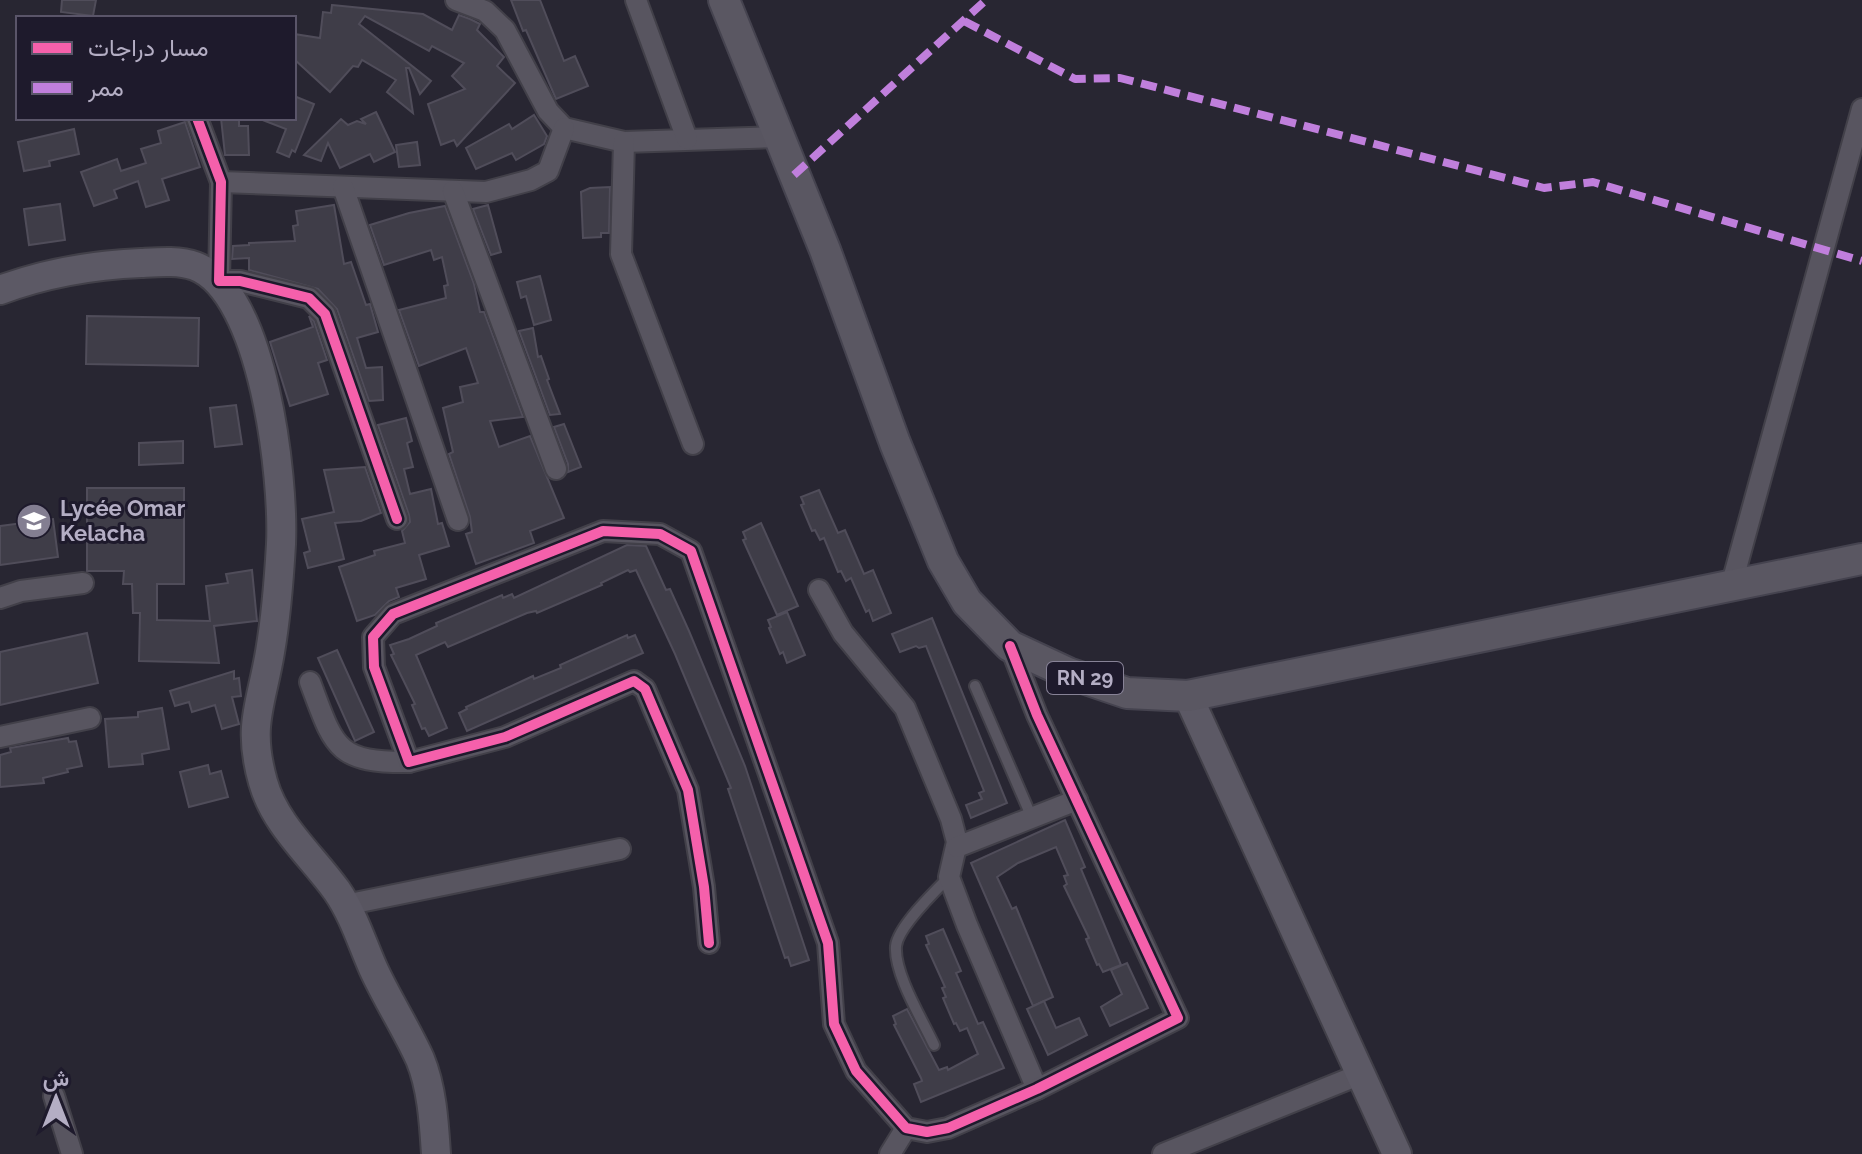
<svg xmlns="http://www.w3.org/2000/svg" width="1862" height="1154" viewBox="0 0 1862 1154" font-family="Raleway,Vazirmatn,sans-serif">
	<rect width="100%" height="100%" fill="#282632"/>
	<!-- building -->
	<g fill="#3f3d48" stroke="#504d5a" stroke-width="2">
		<path d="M62 0H96L93 16 61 12Z"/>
		<path d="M511 0H540L564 61 575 56 588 86 556 99 526 30 523 31Z"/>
		<path d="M332 5 423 14 452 30 459 15 470 19 480 24 477 30 504 57 497 66 515 83 457 146 454 140 441 145 428 104 465 89 452 76 464 63 432 46 429 51 365 16 359 24 431 81 420 94 409 68H406L413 113 387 92 396 80 362 60 358 67 353 66 330 92 294 59V34L320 38 323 12 331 13Z"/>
		<path d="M294 96 314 104 295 152 292 150 289 157 277 152 286 129 260 119 294 118Z"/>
		<path d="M376 112 395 152 374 162 370 154 340 168 328 143 321 161 304 155 341 119 348 125 357 121 366 124 361 119Z"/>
		<path d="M534 115 547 136 544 144 516 160 512 153 476 169 466 148 509 124 512 129Z"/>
		<path d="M221 118H239V126H248L249 155H225Z"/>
		<path d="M185 122 200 167 162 179 169 200 146 207 138 181 114 190 117 198 94 206 81 172 117 159 121 171 146 163 141 149 161 143 158 131Z"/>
		<path d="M74 129 79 154 49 161 50 166 24 171 18 142Z"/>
		<path d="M417 142 420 165 399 167 396 145Z"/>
		<path d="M610 187 609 233H601V237L583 238 581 192 590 188Z"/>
		<path d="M60 204 65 240 29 245 24 209Z"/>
		<path d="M334 205 344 264 351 262 366 305 370 304 378 332 357 338 366 368 382 367 383 400 369 401 337 309 318 289 249 270V258L232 259 233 246 249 245V243L295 241 293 226 298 225 296 211Z"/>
		<path d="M488 205 501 252 491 255 473 209Z"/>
		<path d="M445 206 474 284 480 312H484L523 417 490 421 499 447 530 436 564 518 530 531 534 543 476 564 466 534 472 532 470 517 449 454 453 452 443 408 463 402 460 387 478 383 466 348 419 366 399 310 446 298 444 286 448 285 442 257 434 260 431 250 384 265 370 225 409 213Z"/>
		<path d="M540 276 551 320 534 325 526 296 521 298 517 282Z"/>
		<path d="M87 316 199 318 198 366 86 364Z"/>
		<path d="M309 316 314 321 327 360 318 363 328 394 290 406 270 342 313 327Z"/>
		<path d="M533 328 538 357 541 356 549 379 547 380 560 414 550 415 519 331Z"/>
		<path d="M236 405 242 444 215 447 210 408Z"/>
		<path d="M406 418 412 441 407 443 413 467 404 469 410 494 431 489 438 524 442 523 449 546 419 555 426 579 396 588 399 597 389 601 375 615 357 621 339 567 375 555 374 551 405 543 402 531 410 522 409 515 378 425Z"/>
		<path d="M564 424 581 467 568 472V464L554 427Z"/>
		<path d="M183 441V463L139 465V443Z"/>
		<path d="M365 467 381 513 361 521 335 523 344 559 308 568 304 553 310 551 302 519 334 512 324 470Z"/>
		<path d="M87 488H184V584H157V620L210 621 206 586 228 583 226 574 252 570 257 621 214 626 219 663 139 661 140 613H133L132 584H123L124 571H87Z"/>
		<path d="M819 490 838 533 845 530 864 574 873 570 891 613 873 621 869 610 866 612 851 578 846 581 841 571 838 572 824 538 820 540 815 530 812 531 801 505 804 504 801 497Z"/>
		<path d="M53 519 58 557 0 565V526Z"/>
		<path d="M761 523 798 606 777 615 743 540 746 539 743 532Z"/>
		<path d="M627 545 646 546 666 590 670 589 689 631 745 766 809 960 791 966 788 957 785 958 728 789 731 788 675 654 636 570 630 572 628 570 601 583 602 585 537 613 536 611 527 613 448 647 445 642 416 655 447 728 429 736 425 728 422 729 412 705 415 704 391 655 394 654 390 645 409 639 437 626 436 623 502 595 503 598 512 594 514 598Z"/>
		<path d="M787 612 805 655 787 663 783 652 780 654 769 628 771 627 768 620Z"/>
		<path d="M932 618 1007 803 971 818 966 805 982 799 979 793 984 791 926 646 919 648 916 646 900 652 892 634Z"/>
		<path d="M87 633 98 683 0 705V652Z"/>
		<path d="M627 635 628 638 635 635 643 653 467 731 459 713 467 709 466 707 533 676 534 679 561 668 560 665Z"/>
		<path d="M337 650 374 732 355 741 318 658Z"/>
		<path d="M234 671V679L239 678 241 696 232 697 239 724 222 729 215 705 192 712 189 702 175 706 170 691Z"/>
		<path d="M162 708 169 749 142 754 143 764 109 767 105 719 138 717V712Z"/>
		<path d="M68 738 69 742 76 741 82 766 67 769 68 772 43 778 44 783 0 787V755L11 752 10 748Z"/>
		<path d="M208 765 210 774 221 771 228 797 189 807 180 772Z"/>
		<path d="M1065 820 1085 867 1081 869 1121 965 1103 972 1099 964 1097 965 1086 939 1089 938 1064 886 1067 884 1064 876 1068 875 1056 847 1018 863 997 877 1012 909 1016 907 1053 997 1033 1006 971 863Z"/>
		<path d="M943 929 961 971 956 973 978 1024 983 1022 1004 1068 921 1102 914 1084 922 1081 921 1078 894 1025 896 1024 893 1016 907 1009 939 1070 947 1067 948 1070 978 1054 967 1028 960 1031 956 1023 954 1024 943 998 946 997 942 988 945 987 926 945 929 944 926 936Z"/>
		<path d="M1127 963 1148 1008 1110 1026 1101 1007 1122 994 1111 970Z"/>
		<path d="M1044 1001 1056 1028 1079 1018 1087 1035 1048 1055 1027 1009Z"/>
	</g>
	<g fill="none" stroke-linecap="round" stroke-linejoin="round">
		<defs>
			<g id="service">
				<path d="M975 686 1032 818"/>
				<path d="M934 1045C922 1019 894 974 896 946 898 927 935 891 949 877"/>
			</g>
			<g id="minor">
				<path d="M456 0 485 11 505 30 548 111 564 128 624 142 779 137"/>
				<path d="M636 0 687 139"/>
				<path d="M197 118 221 182 219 281H240L309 298 325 314 397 519"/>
				<path d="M624 142 621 254 693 444"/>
				<path d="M221 182 486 192 531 180 548 171 564 128"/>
				<path d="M343 187 458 520"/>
				<path d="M453 191 556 469"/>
				<path d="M1732 583 1862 109"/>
				<path d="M819 590 843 633 905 708 951 819 957 842 949 877 967 925 1037 1089"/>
				<path d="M0 598 21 591 83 583"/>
				<path d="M310 682C334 746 335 763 409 762"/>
				<path d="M0 737 90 718"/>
				<path d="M957 847 1077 800"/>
				<path d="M345 905 620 849"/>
				<path d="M709 943 704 887 688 790 645 689 634 681 505 737 409 762 374 667 373 637 393 614 603 531 660 534 691 551 828 943 834 1024 856 1071 906 1128 927 1132 948 1128 1037 1089 1178 1018 1037 715 1010 646"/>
				<path d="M54 1096 72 1154"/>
				<path d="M890 1154 906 1128"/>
				<path d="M1163 1154 1361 1074"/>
			</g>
			<g id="secondary">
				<path d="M0 290C46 273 92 265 141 263 158 262 179 260 195 266 264 292 284 479 281 544 279 579 276 617 270 652 261 706 247 725 263 782 275 825 312 856 337 891 353 914 362 943 373 968 387 999 406 1028 420 1059 432 1088 434 1123 436 1154"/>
				<path d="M1188 696 1397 1154"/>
			</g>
			<path id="primary" d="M724 0 825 250 895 443 943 561 967 602 1010 646 1068 673 1127 693 1188 696 1862 559"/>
		</defs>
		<!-- service casing -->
		<use href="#service" stroke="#424049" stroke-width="14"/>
		<!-- minor casing -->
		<use href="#minor" stroke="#424049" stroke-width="24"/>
		<!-- secondary casing -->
		<use href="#secondary" stroke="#424049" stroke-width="32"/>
		<!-- primary casing -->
		<use href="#primary" stroke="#45434f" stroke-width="34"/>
		<!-- service -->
		<use href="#service" stroke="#585560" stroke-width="10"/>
		<!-- minor -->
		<use href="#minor" stroke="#585560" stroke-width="20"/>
		<!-- secondary -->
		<use href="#secondary" stroke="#5c5965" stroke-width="28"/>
		<!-- primary -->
		<use href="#primary" stroke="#5a5762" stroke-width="30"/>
		<!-- quiet -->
		<g stroke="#c07fdc" stroke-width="8" stroke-dasharray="16 8" stroke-linecap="butt">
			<path d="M964 21 1075 79 1120 78 1544 188 1593 182 1862 261"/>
			<path d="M794 175 986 0"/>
		</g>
		<defs>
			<g id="cycleway">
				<path d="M197 118 221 182 219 281H240L309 298 325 314 397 519"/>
				<path d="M709 943 704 887 688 790 645 689 634 681 505 737 409 762 374 667 373 637 393 614 603 531 660 534 691 551 828 943 834 1024 856 1071 906 1128 927 1132 948 1128 1037 1089 1178 1018 1037 715 1010 646"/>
			</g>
		</defs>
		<!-- cycleway casing -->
		<use href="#cycleway" stroke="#1e1a2c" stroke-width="15"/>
		<!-- cycleway -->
		<use href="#cycleway" stroke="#f560ab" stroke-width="10"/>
	</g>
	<!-- icons -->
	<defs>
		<symbol id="school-disc" viewBox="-11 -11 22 22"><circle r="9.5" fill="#837e91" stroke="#1e1a2c"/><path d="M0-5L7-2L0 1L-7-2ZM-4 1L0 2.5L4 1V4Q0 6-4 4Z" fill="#fff"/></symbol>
	</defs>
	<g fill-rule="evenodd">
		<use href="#school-disc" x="14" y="501" width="40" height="40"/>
	</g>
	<g text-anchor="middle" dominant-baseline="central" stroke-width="6" stroke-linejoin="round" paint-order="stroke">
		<!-- shield labels -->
		<rect fill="#1e1a2c" stroke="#878296" stroke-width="2" x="1047" y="662" width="76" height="32" rx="6"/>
		<g font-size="20" font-weight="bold" fill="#b4aec4">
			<text x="1085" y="678">RN 29</text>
		</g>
		<!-- poi labels -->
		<g font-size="22" font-weight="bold" fill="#b4aec4" stroke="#1e1a2c" text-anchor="start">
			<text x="60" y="508">Lycée Omar<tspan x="60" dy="25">Kelacha</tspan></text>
		</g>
	</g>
	<!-- legend -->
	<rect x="16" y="16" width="280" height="104" fill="#1e1a2c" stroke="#5a5569" stroke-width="2"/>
	<rect x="32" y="42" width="40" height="12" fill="#f560ab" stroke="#5a5569" stroke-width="2"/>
	<text x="88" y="56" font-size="24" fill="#b4aec4">مسار دراجات</text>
	<rect x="32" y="82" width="40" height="12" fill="#c07fdc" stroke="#5a5569" stroke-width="2"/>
	<text x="88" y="96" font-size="24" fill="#b4aec4">ممر</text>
	<!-- north arrow -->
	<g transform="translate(56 1098)" stroke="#1e1a2c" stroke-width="6" paint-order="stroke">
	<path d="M0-6L14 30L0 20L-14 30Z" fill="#b4aec4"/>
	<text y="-12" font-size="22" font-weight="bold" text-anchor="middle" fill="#b4aec4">ش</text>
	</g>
</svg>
